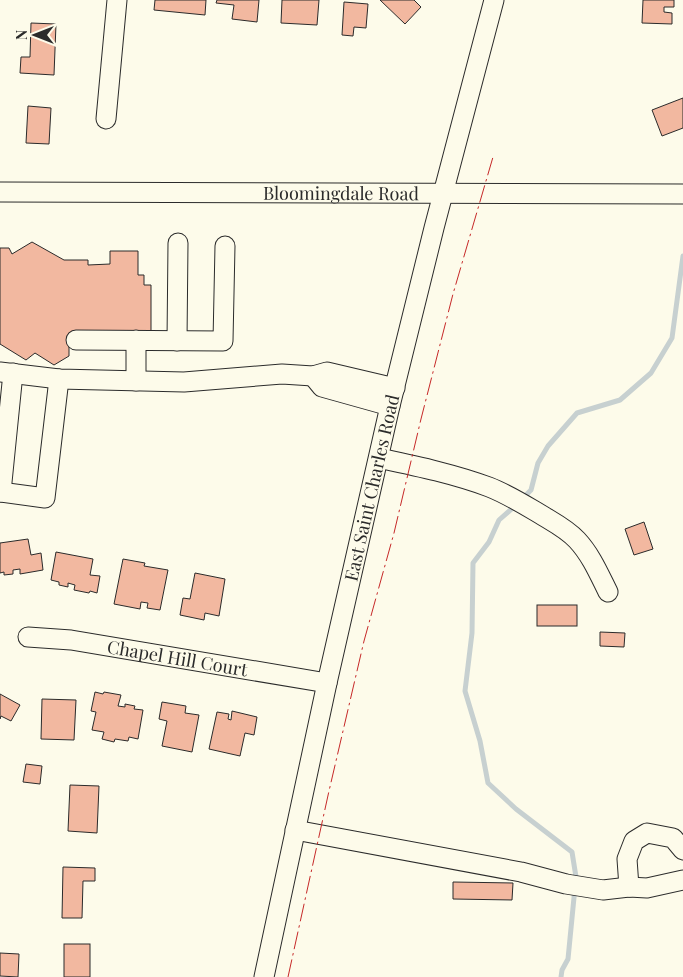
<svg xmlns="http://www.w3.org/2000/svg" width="683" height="977" viewBox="0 0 683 977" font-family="'Playfair Display',serif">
	<rect width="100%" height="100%" fill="#fdfbea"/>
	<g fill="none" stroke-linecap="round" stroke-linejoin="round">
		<!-- stream -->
		<g stroke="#c7d0d0" stroke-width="5">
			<path d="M522 499 531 490 538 463 548 446 577 413 620 400 651 373 672 338 683 256"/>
			<path d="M516 505 499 520 489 542 473 563 472 633 465 691 480 741 488 783 516 809 572 852 576 877 568 959 562 970 561 977"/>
		</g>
	</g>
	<!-- building -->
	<g fill="#f2b8a0" stroke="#2b2b2b">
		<path d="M155 0H206L205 15 154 10Z"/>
		<path d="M217 0H259L257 22 232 19 234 5 216 3Z"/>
		<path d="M282 0H319L317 25 281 23Z"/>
		<path d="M380 0H414L421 7 405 24Z"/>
		<path d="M643 0H674V7H664V12L672 13V24L642 23Z"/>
		<path d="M344 2 368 4 366 28 354 27 353 36 342 35Z"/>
		<path d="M31 23 56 24 54 75 20 73 21 57H30Z"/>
		<path d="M683 98V128L662 136 652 110Z"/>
		<path d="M28 106 51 108 49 144 26 143Z"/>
		<path d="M32 242 64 260H88V265L110 264V251H138V275H144V285H151V331L69 335V356L54 365 35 353 26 360 0 344V248H9L12 254Z"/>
		<path d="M644 522 653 549 634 555 625 529Z"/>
		<path d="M28 539 31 555 41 553 43 570 20 574V569L13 570V574L4 575V572L0 573V543Z"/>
		<path d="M56 552 93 559 90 575 100 576 97 593 90 591 89 593 74 590 75 585 68 583V587L59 585V582L51 580Z"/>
		<path d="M123 559 145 563 144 566 168 570 160 610 147 608 148 603 141 602 140 609 114 604Z"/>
		<path d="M195 573 225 579 219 616 205 613 204 620 180 615 183 598 190 599Z"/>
		<rect x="537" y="605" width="40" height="21"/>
		<path d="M600 632 625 633 624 647 600 646Z"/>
		<path d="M95 692 103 694 104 692 121 695 118 706 125 707V704L135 706 134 709 143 710 138 739 129 737 128 741 115 739 114 742 102 739 104 732 92 730 96 712 91 711Z"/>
		<path d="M0 694 20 705 11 721 1 716 0 719Z"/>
		<path d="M42 699 76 700 74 740 41 739Z"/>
		<path d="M162 702 186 706 185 713 199 715 192 752 162 746 167 721 159 719Z"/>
		<path d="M232 711 257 717 254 735 245 733 240 756 209 749 217 712 229 714 228 719 231 720Z"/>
		<path d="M26 764 42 766 40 784 23 782Z"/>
		<path d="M70 785 99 786 97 833 68 831Z"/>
		<path d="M63 867 95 868V881H83L82 918H62Z"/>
		<path d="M453 882 513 883 512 900 453 899Z"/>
		<rect x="64" y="944" width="26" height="33"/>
		<path d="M0 953 19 954 18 977 0 976Z"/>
	</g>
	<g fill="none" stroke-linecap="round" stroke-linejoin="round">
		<defs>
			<g id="minor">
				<path d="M106 119 117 0"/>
				<path id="s1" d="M0 192 683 194"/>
				<path d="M76 340 223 341 225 246"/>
				<path d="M177 341 178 243"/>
				<path d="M0 372 59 379 184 382 282 374 313 376 327 372 395 388"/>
				<path d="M313 376 322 387 390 406"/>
				<path d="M136 381V340"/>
				<path d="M379 458C416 466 454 474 489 487 507 494 523 504 540 514 553 522 567 529 577 540 591 555 599 574 608 592"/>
				<path d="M0 492 45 498 59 379"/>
				<path d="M1 492 13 373"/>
				<path id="s2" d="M28 637 71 640 327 683"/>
				<path d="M295 830 521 872 566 884 603 890 629 887 647 888 683 880"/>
				<path d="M629 887 627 859 634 841 647 833 673 838 683 850"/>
				<path id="s3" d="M264 977 327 683 390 406 434 228 494 0"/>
			</g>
		</defs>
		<!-- minor casing -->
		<use href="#minor" stroke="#2b2b2b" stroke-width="21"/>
		<!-- minor -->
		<use href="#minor" stroke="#fdfbea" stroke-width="19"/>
		<!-- power -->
		<path stroke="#c62828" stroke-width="1" stroke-dasharray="18 4 2.5 4" stroke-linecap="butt" d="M288 977 329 791 364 641 394 533 421 419 453 294 493 157"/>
	</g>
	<g text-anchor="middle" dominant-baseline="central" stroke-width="4" stroke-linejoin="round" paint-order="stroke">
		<!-- street labels -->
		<g font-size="18" fill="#2b2b2b" stroke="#fdfbea">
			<text stroke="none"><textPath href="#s1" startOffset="341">Bloomingdale Road</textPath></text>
			<text stroke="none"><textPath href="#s3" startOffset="501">East Saint Charles Road</textPath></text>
			<text stroke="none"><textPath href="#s2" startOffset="151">Chapel Hill Court</textPath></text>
		</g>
	</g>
	<!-- north arrow -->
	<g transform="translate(35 35) rotate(270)" stroke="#fdfbea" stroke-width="4" paint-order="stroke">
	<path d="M0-4L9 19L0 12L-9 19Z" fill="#2b2b2b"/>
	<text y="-8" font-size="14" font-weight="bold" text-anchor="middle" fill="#2b2b2b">N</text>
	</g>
</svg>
